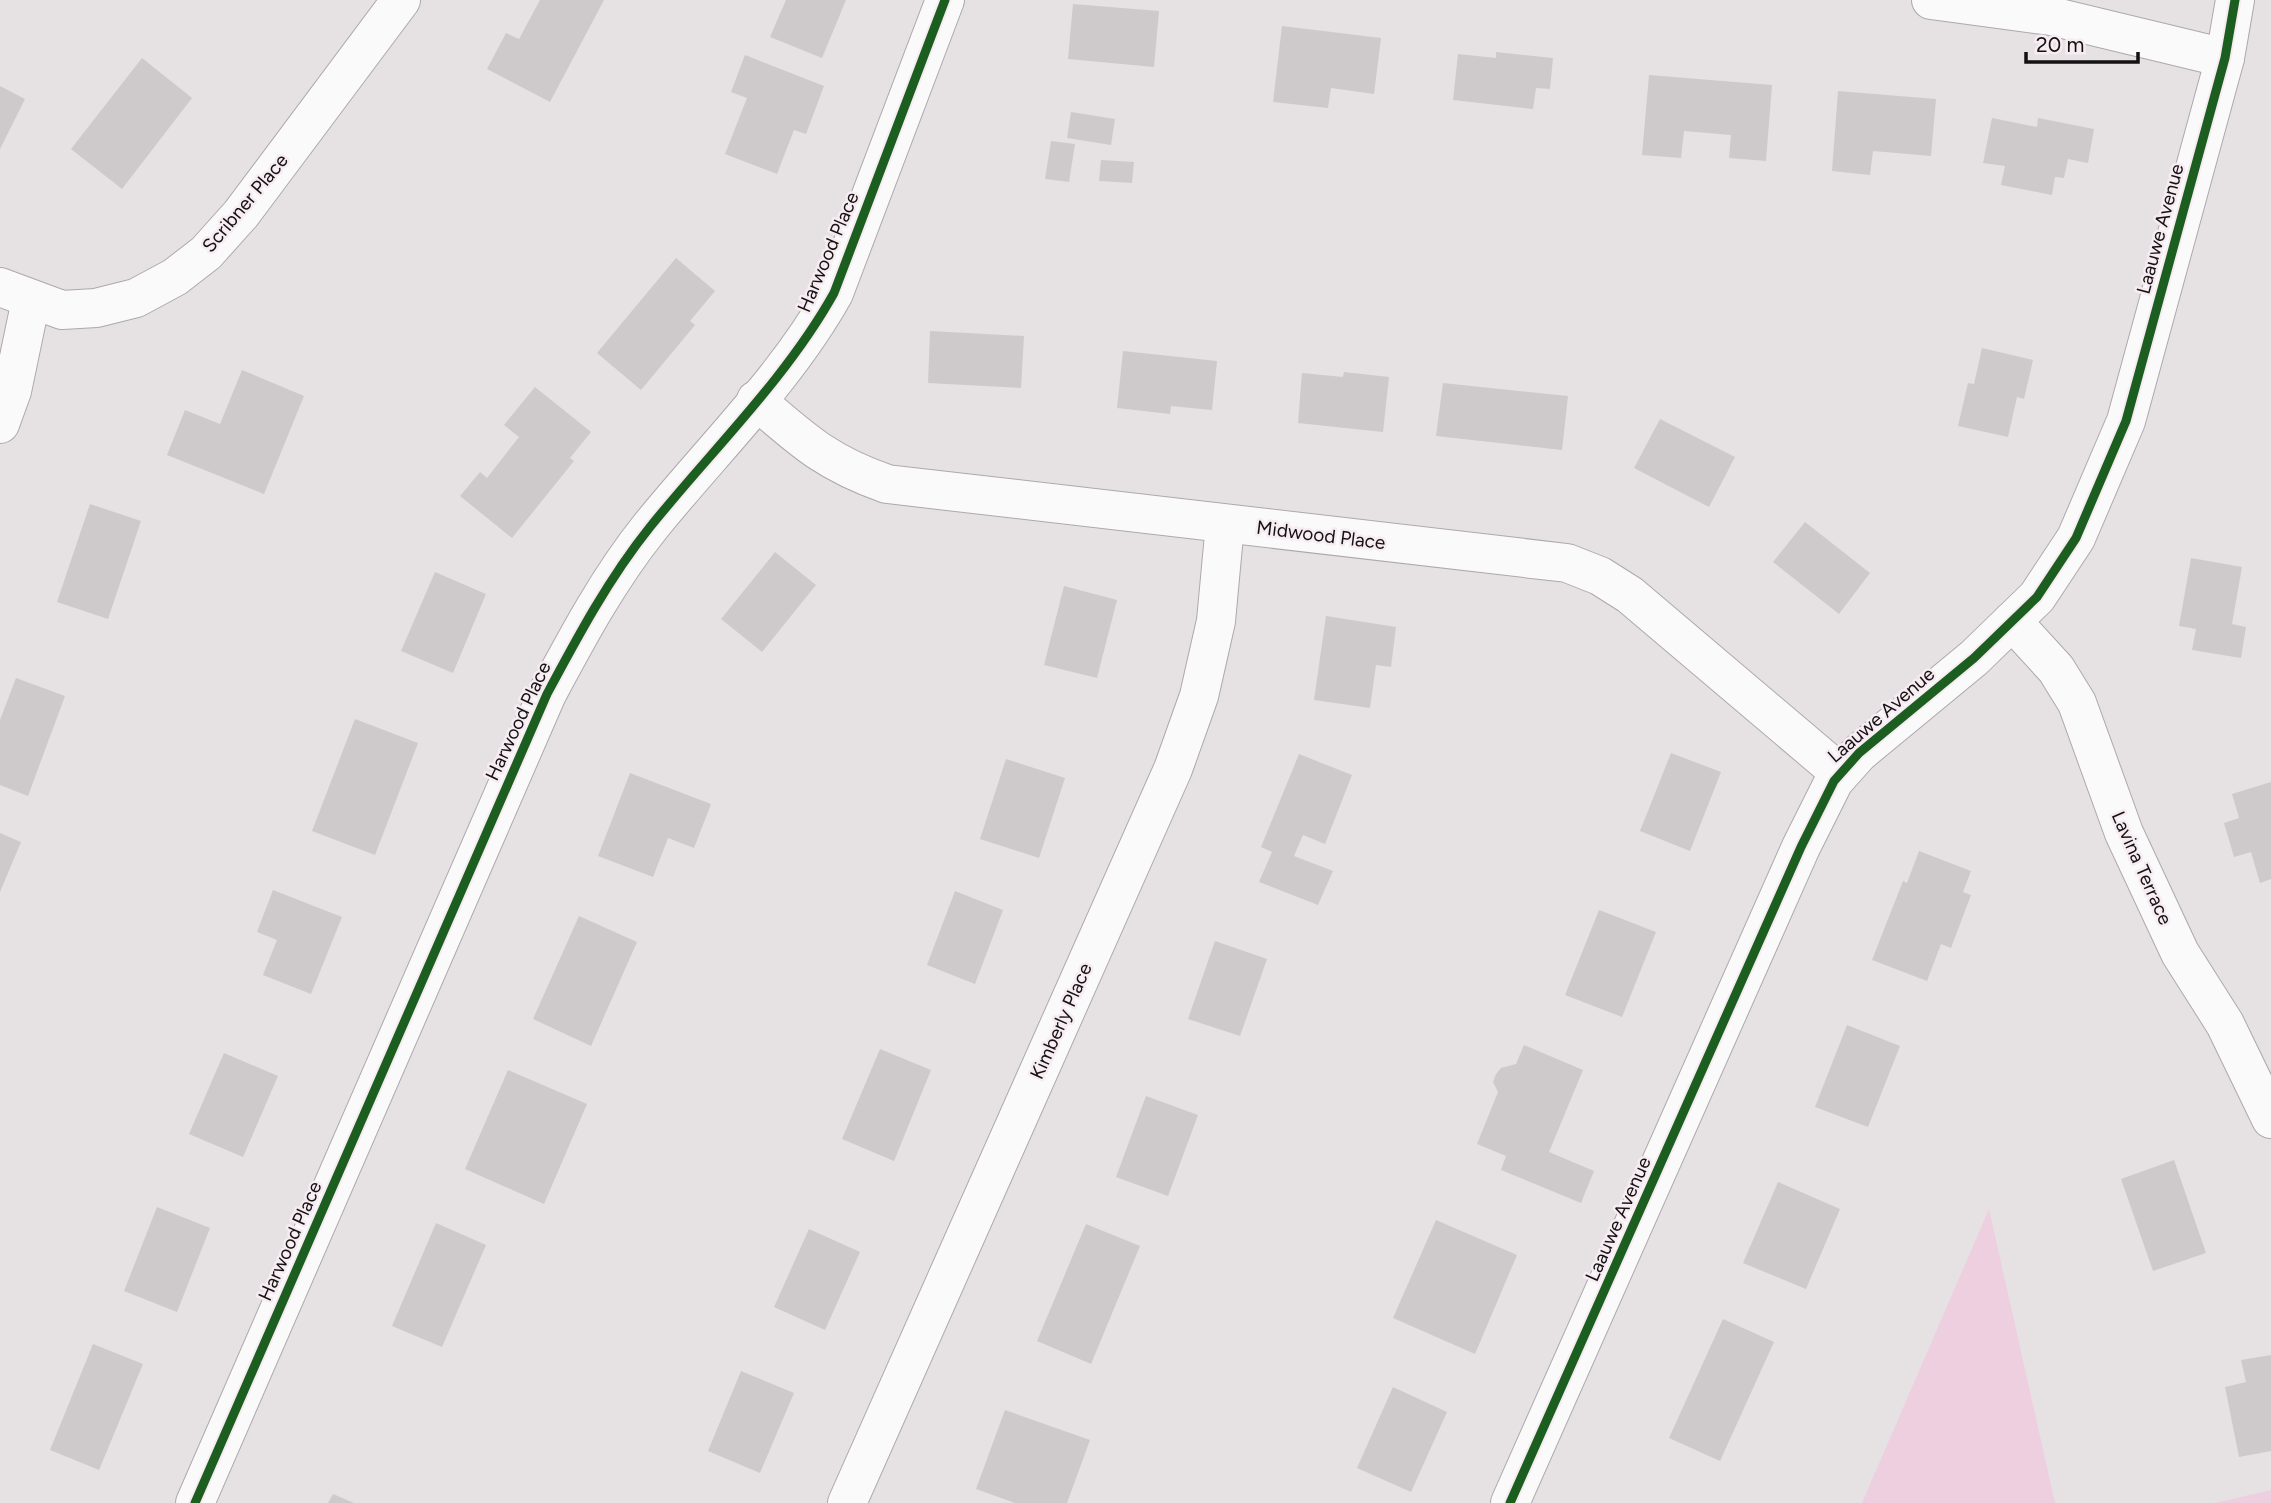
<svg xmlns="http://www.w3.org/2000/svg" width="2271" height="1503" viewBox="0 0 2271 1503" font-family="Figtree,sans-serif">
	<rect width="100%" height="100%" fill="#e6e1e3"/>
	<!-- green -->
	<g fill="#eecfdf">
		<path d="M1989 1209 2055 1503H1862Z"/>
		<path d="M2271 1490V1503H2215Z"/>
	</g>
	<!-- building -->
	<g fill="#cecacb">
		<path d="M540 0H604L550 102 487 69 506 33 519 39Z"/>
		<path d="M786 0H846L822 58 770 37Z"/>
		<path d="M1073 4 1159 11 1154 67 1068 59Z"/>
		<path d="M1282 26 1381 38 1374 94 1331 88 1328 108 1273 102Z"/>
		<path d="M1496 52 1553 58 1550 89 1536 88 1533 109 1453 100 1458 54 1496 58Z"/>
		<path d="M745 55 824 86 806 134 794 130 777 174 725 154 747 98 731 92Z"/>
		<path d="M142 58 192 98 122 189 71 149Z"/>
		<path d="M1649 75 1772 85 1766 161 1729 158 1731 135 1684 131 1681 158 1642 155Z"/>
		<path d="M0 86 25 99 0 149Z"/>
		<path d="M1838 91 1936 99 1931 156 1873 151 1870 175 1832 171Z"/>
		<path d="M1071 112 1115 119 1111 145 1067 138Z"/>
		<path d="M1992 118 2037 127 2038 118 2094 129 2088 163 2068 159 2064 178 2055 177 2052 195 2001 185 2005 166 1983 163Z"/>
		<path d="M1051 141 1075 144 1069 182 1045 179Z"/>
		<path d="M1101 160 1134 162 1132 183 1099 181Z"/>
		<path d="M676 258 715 291 690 321 695 325 641 390 597 353Z"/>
		<path d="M930 331 1024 336 1021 388 928 383Z"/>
		<path d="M1982 348 2033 360 2024 399 2017 397 2008 437 1958 426 1968 383 1974 384Z"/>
		<path d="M1123 351 1217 361 1212 410 1171 406 1170 414 1117 408Z"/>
		<path d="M242 370 304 396 264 494 167 455 185 410 220 424Z"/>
		<path d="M1344 372 1389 377 1383 432 1298 423 1302 373 1343 377Z"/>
		<path d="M1443 383 1568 396 1562 450 1436 436Z"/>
		<path d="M535 387 591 432 570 458 574 461 512 538 460 496 480 472 487 478 519 437 504 425Z"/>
		<path d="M1660 419 1735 457 1709 507 1634 468Z"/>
		<path d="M90 504 141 521 108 619 57 602Z"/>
		<path d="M1805 522 1870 573 1839 614 1773 562Z"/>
		<path d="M775 552 816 585 762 652 721 619Z"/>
		<path d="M2191 558 2242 567 2232 624 2246 627 2241 658 2192 650 2196 629 2179 626Z"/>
		<path d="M435 572 486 594 453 673 401 651Z"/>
		<path d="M1064 586 1117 600 1097 678 1044 665Z"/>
		<path d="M1326 616 1396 627 1391 667 1376 665 1370 708 1314 700Z"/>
		<path d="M16 678 65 696 28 796 0 785V720Z"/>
		<path d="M355 719 418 743 375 855 312 831Z"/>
		<path d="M1671 753 1721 772 1690 851 1640 831Z"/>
		<path d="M1299 754 1352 775 1325 844 1303 835 1294 856 1333 871 1318 905 1259 882 1272 852 1261 847Z"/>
		<path d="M1006 759 1065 778 1039 858 980 839Z"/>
		<path d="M630 773 711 804 694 848 668 838 653 877 598 856Z"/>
		<path d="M2271 782V879L2260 883 2251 852 2234 857 2224 823 2239 818 2232 794Z"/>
		<path d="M0 833 21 842 0 892Z"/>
		<path d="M1919 851 1971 871 1963 892 1971 895 1951 948 1941 944 1927 981 1872 960 1903 881 1907 883Z"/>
		<path d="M273 890 342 917 311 994 263 975 277 940 257 932Z"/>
		<path d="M955 891 1003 910 975 984 927 965Z"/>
		<path d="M1599 910 1656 932 1622 1017 1565 995Z"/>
		<path d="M579 916 637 942 591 1046 533 1019Z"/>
		<path d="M1215 941 1267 959 1240 1036 1188 1019Z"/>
		<path d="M1847 1025 1900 1046 1868 1127 1815 1107Z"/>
		<path d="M1524 1045 1583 1070 1549 1152 1594 1171 1581 1203 1501 1170 1506 1156 1477 1144 1498 1092 1493 1082 1496 1074 1501 1068 1516 1064Z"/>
		<path d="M880 1049 931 1070 894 1161 842 1139Z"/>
		<path d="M224 1053 278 1076 243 1157 189 1134Z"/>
		<path d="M508 1070 587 1104 544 1204 465 1169Z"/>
		<path d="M1146 1096 1198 1115 1168 1196 1116 1177Z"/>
		<path d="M2174 1160 2206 1253 2153 1271 2121 1179Z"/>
		<path d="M1778 1182 1840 1209 1806 1289 1743 1263Z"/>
		<path d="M157 1207 210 1228 177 1312 124 1291Z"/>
		<path d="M1436 1220 1517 1255 1475 1354 1393 1318Z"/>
		<path d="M436 1223 486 1245 442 1347 392 1326Z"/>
		<path d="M1086 1224 1140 1246 1091 1364 1037 1341Z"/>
		<path d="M809 1229 860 1252 825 1330 774 1307Z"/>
		<path d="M1723 1319 1774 1342 1720 1461 1669 1438Z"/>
		<path d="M93 1344 143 1364 99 1470 50 1450Z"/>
		<path d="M2271 1355V1451L2239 1457 2225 1387 2246 1382 2241 1360Z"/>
		<path d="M741 1371 794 1393 760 1473 708 1451Z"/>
		<path d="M1393 1387 1447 1412 1411 1492 1357 1468Z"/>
		<path d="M1005 1410 1090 1440 1067 1503H1015L976 1489Z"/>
		<path d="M333 1494 354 1503H328Z"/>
	</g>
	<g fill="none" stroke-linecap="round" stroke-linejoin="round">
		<defs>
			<g id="minor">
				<path d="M1931 0 2051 16 2225 58"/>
				<path d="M0 287 62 310 96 308 136 298 175 277 206 253 241 214 401 0"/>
				<path d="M756 400C803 441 827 463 887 484L1567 563 1600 576 1630 595 1840 773"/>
				<path d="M0 424 12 391 31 300"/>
				<path d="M2012 621 2056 669 2077 703 2124 833 2180 953 2225 1024 2271 1119"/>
				<path d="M195 1503 547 694C578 636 609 578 650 527 712 450 786 379 834 293L945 0"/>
				<path d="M847 1503 1173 769 1199 696 1216 621 1225 524"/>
				<path d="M1510 1503 1801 847 1834 781 1859 753 1974 658 2037 597 2076 538 2126 421 2225 58 2235 0"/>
			</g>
		</defs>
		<!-- minor casing -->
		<use href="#minor" stroke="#ada9ab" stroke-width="40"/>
		<!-- minor -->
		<use href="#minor" stroke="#fbfafb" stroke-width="38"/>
		<defs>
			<g id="cycleway">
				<path d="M195 1503 547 694C578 636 609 578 650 527 712 450 786 379 834 293L945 0"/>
				<path d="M1510 1503 1801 847 1834 781 1859 753 1974 658 2037 597 2076 538 2126 421 2225 58 2235 0"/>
			</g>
		</defs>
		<!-- cycleway casing -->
		<use href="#cycleway" stroke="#f6ecf1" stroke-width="13"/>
		<!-- cycleway -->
		<use href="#cycleway" stroke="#1b5e20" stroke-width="9"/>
	</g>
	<g text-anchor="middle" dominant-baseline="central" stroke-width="5" stroke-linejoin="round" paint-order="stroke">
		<!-- street labels -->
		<g font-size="19" fill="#151113" stroke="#f6ecf1">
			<text transform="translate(245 203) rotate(-50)">Scribner Place</text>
			<text transform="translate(2160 229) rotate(-75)">Laauwe Avenue</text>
			<text transform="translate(828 252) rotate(-67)">Harwood Place</text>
			<text transform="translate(1321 535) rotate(7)">Midwood Place</text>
			<text transform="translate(1881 715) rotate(-41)">Laauwe Avenue</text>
			<text transform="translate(518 721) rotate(-65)">Harwood Place</text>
			<text transform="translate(2142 868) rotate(66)">Lavina Terrace</text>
			<text transform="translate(1061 1021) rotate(-66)">Kimberly Place</text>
			<text transform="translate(1618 1219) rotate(-66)">Laauwe Avenue</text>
			<text transform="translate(290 1241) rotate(-66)">Harwood Place</text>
		</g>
	</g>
	<!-- scale -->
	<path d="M2026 52v10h112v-10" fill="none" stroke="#151113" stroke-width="3.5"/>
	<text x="2036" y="52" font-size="21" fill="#151113" stroke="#f6ecf1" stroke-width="5" paint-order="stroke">20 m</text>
</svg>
